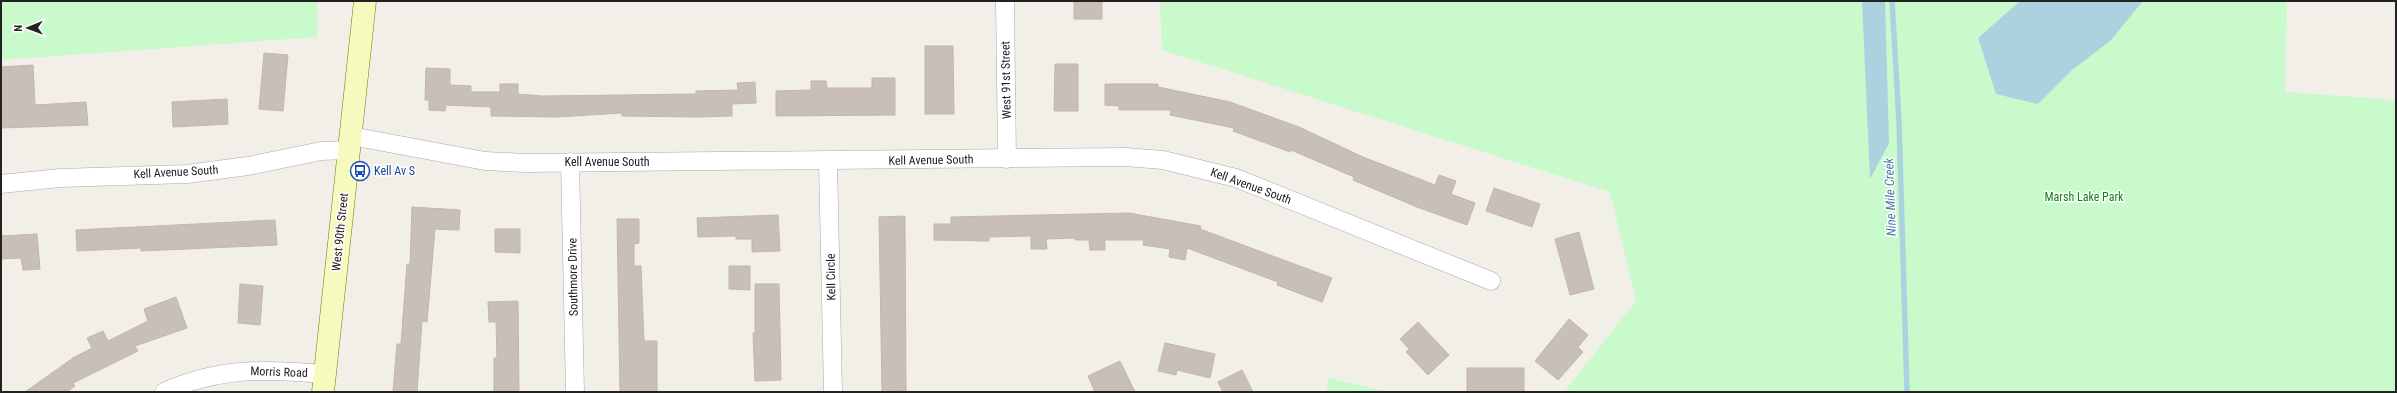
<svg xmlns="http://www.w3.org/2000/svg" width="2397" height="393" viewBox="0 0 2397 393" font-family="'Roboto Condensed',sans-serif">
	<rect width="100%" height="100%" fill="#f2efe9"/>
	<!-- park -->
	<g fill="#c8facc">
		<path d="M1 1H317V37L1 60Z"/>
		<path d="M1160 1H2287L2285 92 2396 100V392H1564L1636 301 1610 192 1162 50Z"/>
		<path d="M1328 378 1388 392H1327Z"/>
	</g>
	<!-- water -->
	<g fill="#aad3df">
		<path d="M1862 1H1885L1889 143 1870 179Z"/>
		<path d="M2020 1H2143L2111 40 2071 71 2038 104 1996 94 1978 38Z"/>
	</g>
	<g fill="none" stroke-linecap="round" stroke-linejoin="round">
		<!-- stream -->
		<path stroke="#aad3df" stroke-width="5.5" d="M1892 1 1899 121 1907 392"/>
	</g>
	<!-- building -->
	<g fill="#c7bfb8" stroke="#c4b6ab">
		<rect x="1074" y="1" width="28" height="18"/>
		<path d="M925 46H953L954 114H925Z"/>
		<path d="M264 53 288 55 283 111 259 109Z"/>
		<path d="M1055 64H1078V111H1054Z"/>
		<path d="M33 65 35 105 86 102 88 125 1 128V67Z"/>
		<path d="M426 68 450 69V85L471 86V92H500V84H518V94L542 96 696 94V91L738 90 737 83 755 82 756 103 732 104V116L696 117 622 116V113L557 117 491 116V107L446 105 445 111 429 110V100H425Z"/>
		<path d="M872 78H895V115L776 116V91L811 90V81H826L827 88H872Z"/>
		<path d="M1105 84H1158V87L1230 102 1299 127 1363 157 1435 185 1439 175 1456 181 1451 194 1475 203 1467 225 1417 207 1353 180 1354 177 1291 150 1290 152 1233 131 1234 128 1170 115 1171 110H1119V106L1105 105Z"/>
		<path d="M227 99 228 124 173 127 172 102Z"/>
		<path d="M1494 188 1540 204 1532 227 1486 211Z"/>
		<path d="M412 207 460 210 459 230 435 229 427 322 422 321 417 392H393L397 344H401L407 264H410Z"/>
		<path d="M1129 213 1201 226 1200 229 1332 278 1322 302 1277 285 1278 282 1187 248 1185 260 1169 257 1170 249 1143 245 1144 240H1105V250H1090L1089 240H1075V238L1046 239 1047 249H1031V236L989 237V241L934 240V224H951V217Z"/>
		<path d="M778 215 780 251 752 252V239H736V236L698 237 697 218Z"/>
		<path d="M905 216 906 391 882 392 879 217Z"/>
		<path d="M617 219H639V243L634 244V266H641L644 341H657V392H620Z"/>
		<path d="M275 220 277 245 141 251V248L77 251 76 230Z"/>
		<path d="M495 229H520V253L495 252Z"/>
		<path d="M1579 232 1594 289 1570 295 1555 239Z"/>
		<path d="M37 234 40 269 23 270 21 258 1 259V236Z"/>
		<path d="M729 266H750V290L729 289Z"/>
		<path d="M240 284 263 286 260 325 238 323Z"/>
		<path d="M755 284H779L781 380 755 381 753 333H755Z"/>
		<path d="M176 297 187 328 135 346 138 351 73 383 75 386 67 392H25L73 358 92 348 87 338 103 331 108 341 148 321 144 309Z"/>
		<path d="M518 301 519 392H494V358H497L496 322H489L488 302Z"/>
		<path d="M1569 319 1588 335 1578 347 1583 352 1558 380 1535 361Z"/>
		<path d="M1418 322 1449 355 1428 375 1406 352 1409 349 1400 339Z"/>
		<path d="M1165 343 1215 354 1210 378 1177 370 1176 375 1158 371Z"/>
		<path d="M1120 361 1135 392H1095L1088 376Z"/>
		<rect x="1467" y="368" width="57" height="24"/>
		<path d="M1242 370 1253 392H1223L1218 382Z"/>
	</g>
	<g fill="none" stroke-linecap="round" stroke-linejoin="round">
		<defs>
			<g id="street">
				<path d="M1005 1 1007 159"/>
				<path d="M351 136 485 161 526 163 1125 157 1163 160 1236 178 1491 281"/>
				<path d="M828 161 833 392"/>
				<path d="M570 162 575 392"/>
				<path d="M1 184 60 178 187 174 248 166 321 151 349 150"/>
				<path d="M164 392C219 367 266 369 325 374"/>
			</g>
			<path id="secondary" d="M323 392 365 1"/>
		</defs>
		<!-- street casing -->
		<use href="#street" stroke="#a9a9a9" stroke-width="19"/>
		<!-- secondary casing -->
		<use href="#secondary" stroke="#707d05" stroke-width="23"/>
		<!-- street -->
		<use href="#street" stroke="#fff" stroke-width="18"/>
		<!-- secondary -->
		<use href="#secondary" stroke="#f7fabf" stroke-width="22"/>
	</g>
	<!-- icons -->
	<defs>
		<symbol id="bus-ring" viewBox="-11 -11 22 22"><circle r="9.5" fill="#fff" stroke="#1a4fb4" stroke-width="1.5"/><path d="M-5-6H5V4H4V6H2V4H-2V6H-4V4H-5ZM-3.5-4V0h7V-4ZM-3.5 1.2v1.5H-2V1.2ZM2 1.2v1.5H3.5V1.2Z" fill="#1a4fb4"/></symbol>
	</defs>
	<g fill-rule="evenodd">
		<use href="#bus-ring" x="349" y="160" width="22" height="22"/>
	</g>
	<g text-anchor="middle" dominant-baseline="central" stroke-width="3" stroke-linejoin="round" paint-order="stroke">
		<!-- street labels -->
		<g font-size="12" fill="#222" stroke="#fff">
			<text transform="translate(1006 80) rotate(-91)">West 91st Street</text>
			<text transform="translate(931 160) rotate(-1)">Kell Avenue South</text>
			<text x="607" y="162">Kell Avenue South</text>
			<text transform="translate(176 172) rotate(-3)">Kell Avenue South</text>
			<text transform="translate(1251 186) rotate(20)">Kell Avenue South</text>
			<text transform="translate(340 232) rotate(-84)">West 90th Street</text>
			<text transform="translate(573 277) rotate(-91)">Southmore Drive</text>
			<text transform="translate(831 277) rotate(-91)">Kell Circle</text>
			<text transform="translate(279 372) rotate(2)">Morris Road</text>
		</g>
		<!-- transit labels -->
		<g font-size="12" fill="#164399" stroke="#fff" text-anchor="start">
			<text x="374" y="171">Kell Av S</text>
		</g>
		<!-- park labels -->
		<g font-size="12" fill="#0c8416" stroke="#fff">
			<text x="2084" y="197">Marsh Lake Park</text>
		</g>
		<!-- water labels -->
		<g font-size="13" font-style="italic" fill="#4a7aab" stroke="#fff">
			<text transform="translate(1890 197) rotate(-92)">Nine Mile Creek</text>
		</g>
	</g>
	<!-- border -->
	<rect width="2397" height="393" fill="none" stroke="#222222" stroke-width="4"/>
	<!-- north arrow -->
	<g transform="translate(28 28) rotate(269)" stroke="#ffffff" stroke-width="3" paint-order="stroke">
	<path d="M0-3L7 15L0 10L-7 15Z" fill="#222222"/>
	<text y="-6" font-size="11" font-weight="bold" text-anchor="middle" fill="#222222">N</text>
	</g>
</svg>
